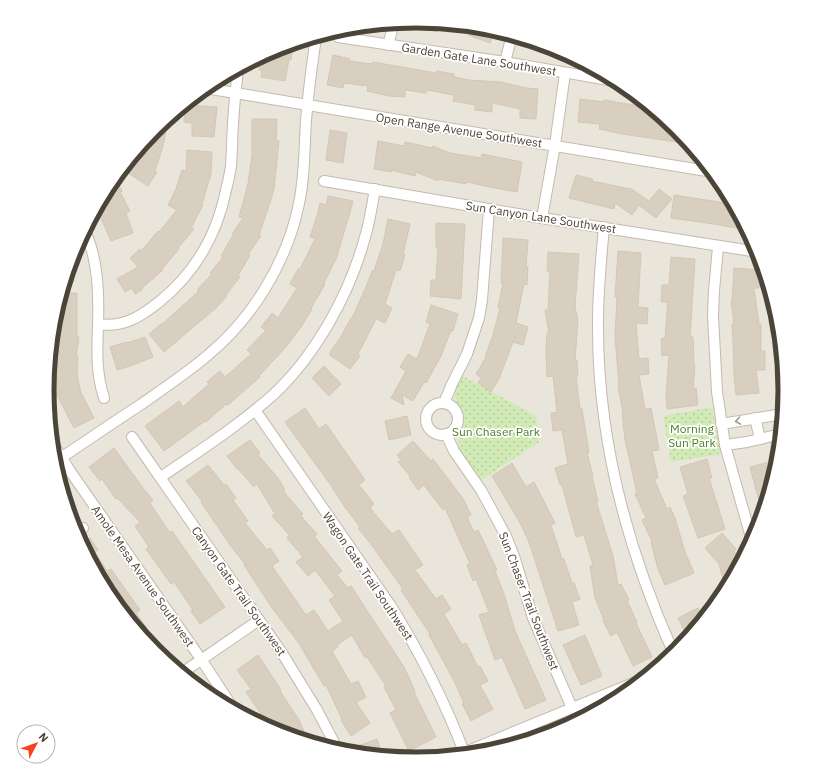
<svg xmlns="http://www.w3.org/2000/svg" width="833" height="780" viewBox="0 0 833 780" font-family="'IBM Plex Sans',sans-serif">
	<defs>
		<pattern id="park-dots" width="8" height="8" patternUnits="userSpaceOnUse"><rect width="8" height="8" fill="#d2eab5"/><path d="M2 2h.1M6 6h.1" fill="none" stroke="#b6ca9c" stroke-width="1.8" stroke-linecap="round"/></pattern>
	</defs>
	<rect width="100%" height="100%" fill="#f6f3ec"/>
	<!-- residential -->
	<circle fill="#eae5da" cx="416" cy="390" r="368"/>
	<!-- park -->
	<g fill="url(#park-dots)">
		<path d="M461 375 536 416 539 442 481 480 459 449C456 434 465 429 464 418 463 413 459 409 457 404 455 400 455 395 454 391Z"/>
		<path d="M712 407 721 454 671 462 663 416Z"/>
	</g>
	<!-- building -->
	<g fill="#d8cfc1" stroke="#d3c7b4">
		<path d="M412 21H417L439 23 437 32 412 25Z"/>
		<path d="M471 26 495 30 490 43 468 35Z"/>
		<path d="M293 44 291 60 289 59 285 81 261 77 262 70H259L260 57 276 49Z"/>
		<path d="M333 55 350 59 349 61 372 64 373 62 436 73 437 71 454 74V77L469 80 501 82 527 88 538 89 536 119 520 118V109L492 103V112L475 110V105L453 101 454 95 427 90 426 93 405 90V97L389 96 367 91 368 86 344 83 343 88 327 85Z"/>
		<path d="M580 99 604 102V100L652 108 678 129 690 144 622 134 599 129 600 124 578 122Z"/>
		<path d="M185 105 217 107 214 137 192 136V123L184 122Z"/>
		<path d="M168 119 163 146 155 171 157 172 148 186 128 173 141 154 136 153 156 129Z"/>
		<path d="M252 119H277L276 141H279L274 189 270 203 259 235 261 236 248 254 250 255 238 276 240 277 226 295 227 296 216 308 164 352 149 334 161 324V325L199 291 197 290 212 274 210 273 223 257 221 256 233 235 232 234 243 218 239 217 248 184 252 155Z"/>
		<path d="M330 130 347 133 343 163 326 160Z"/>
		<path d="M378 141 404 146 405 142 432 148V146L450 153 481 158 482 154 522 162 517 192 494 188 467 182 466 184 438 179V181L416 172 415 176 391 170V172L374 169Z"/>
		<path d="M187 150 212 152 211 174 202 204 203 205 191 228 194 229 178 248 179 249 162 269 163 270 142 288 143 289 135 294 132 288 125 292 117 279 138 267 130 258 140 249 141 251 158 231 159 232 177 210 168 205 176 189 182 170 186 171Z"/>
		<path d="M576 175 593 179 592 181 630 189V188L649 201 659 189 672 199 656 218 639 205 632 215 615 203 614 209 569 198Z"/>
		<path d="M113 181H117L122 191 120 192 130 211 126 213 133 233 111 241 97 209Z"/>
		<path d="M674 195 726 203V200L732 201 747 230 714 224 671 218Z"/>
		<path d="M328 196 353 201 349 216 336 259 324 283 325 284 311 308 312 309 301 327 286 347 259 376 260 377 228 405 226 404 206 422 205 421 164 451 145 426 179 401 183 407 209 384 207 382 220 371 225 377 251 354 247 350 266 330 261 327 272 313 278 318 297 288 290 284 298 269H300L315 239 310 237 318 213 320 203 326 205Z"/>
		<path d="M388 219 410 224 403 254 405 255 400 271 396 270 385 304 392 308 385 323 376 319 358 354 360 356 350 369 330 355V352L340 338 351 318H352L366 287 372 271H374L383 244Z"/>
		<path d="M436 223 465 224 461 299 430 296 431 280H436L438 247H436Z"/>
		<path d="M503 238 528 240 526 267H528L527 285 524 284 516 323 528 327 523 345 513 342 499 379 491 392 478 383 481 378 476 374 486 357H485L493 335 500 308H498L503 283H501Z"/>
		<path d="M618 251 641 253 638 307 648 308 647 324 636 323 639 359 648 358 649 374 639 375 645 409 651 408 659 450 652 451 658 478 654 479 667 509 670 507 675 518 685 552 694 573 665 585 658 569 651 542 652 541 642 520 646 518 635 494 637 493 625 440 622 413H623L618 386H619L615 336 617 297H615Z"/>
		<path d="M548 252 579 254 575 307 578 321 575 360H577L578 376H576L580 409H582L589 453H587L593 476 592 477 598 501H596L613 556 618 585 621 584 629 600 627 601 637 622 636 623 652 657 633 666 617 632 611 636 603 621 604 620 595 598 590 566 593 565 584 535 576 537 562 485H560L555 468 568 464 562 430 553 431 551 413 557 412 553 376 547 377 546 352 547 333H549L545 310H548L550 271H547Z"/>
		<path d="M671 257 695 259 690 337H693L694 365H695L693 389 696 388 698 405 667 409 666 395 669 355 662 356 661 339 665 338 668 302H661L662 285H669Z"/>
		<path d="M734 268 761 270 759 288H754L759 324H761V351H765V370H756L759 393 736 395 734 374 733 342 732 324H734L731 300H732Z"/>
		<path d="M62 293H77V337H79L76 357H78L77 375 81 393 94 418 74 428 57 395 53 374H49L51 357H54L57 332H53L55 318Z"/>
		<path d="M431 305 458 314 453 331 451 330 441 356 426 383 424 382 413 401 402 395 404 405 391 398 406 371 400 367 408 354 417 359 430 324 426 322Z"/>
		<path d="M145 337 153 357 133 365 117 370 110 347 127 342V343Z"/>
		<path d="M324 366 341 384 329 396 312 378Z"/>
		<path d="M305 408 319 429 326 424 365 480 359 485 374 504 370 508 392 534 399 530 423 565 415 570 436 599 442 595 451 609 444 614 462 645 466 643 478 667 480 666 488 681 480 685 493 709 471 721 462 704 464 703 453 679 429 635 430 634 401 590 403 589 373 547 358 528 360 527 344 506 330 484 285 422Z"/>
		<path d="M407 416 411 435 389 440 385 421Z"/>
		<path d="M250 440 260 453 258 455 278 478 285 490 283 491 303 514 301 516 317 534 314 536 342 571 337 575 348 588 351 586 404 667 415 691 414 692 436 737 409 751 390 713 396 710 384 687 386 686 367 657 365 658 352 635 337 645 338 647 332 651 351 684 358 681 366 697 356 702 370 723 351 736 341 720 342 719 326 685 324 686 298 642 272 608 244 565 245 564 230 545 201 502 202 501 186 481 208 465 224 485 226 484 236 498 233 500 248 521 245 523 267 550 270 548 279 561 272 566 306 615 314 610 328 631 343 621 329 600 335 596 315 570 308 576 296 562 303 557 287 538 289 535 272 516 275 514 257 484 254 487 238 469H237L227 456Z"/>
		<path d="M413 441 431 461 433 459 464 500 471 515 467 517 474 532 478 530 497 570 495 571 504 594 515 631 546 700 525 709 502 657 495 660 479 615 489 612 476 579 473 581 467 565 470 564 445 508 443 510 424 485 418 490 409 477 410 476 398 462 401 460 397 455Z"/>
		<path d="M114 448 143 488 153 500 150 503 170 533 172 531 225 607 200 624 191 611 193 610 174 582 171 584 146 549 149 547 135 526 140 522 117 498 116 499 102 479 100 481 89 467Z"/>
		<path d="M707 459 712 478H709L725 529 698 538 683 496 688 494 680 467Z"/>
		<path d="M776 460 777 466 766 503 760 505 750 467Z"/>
		<path d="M512 463 526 487 534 482 555 523 551 525 562 559H564L572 583H574L580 599 572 602 579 625 558 631 529 542 519 521 492 476Z"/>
		<path d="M722 533 736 549 734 550 739 565 726 589 719 564 705 548Z"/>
		<path d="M90 538 98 550 95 552 107 571 111 569 140 610 136 613 147 628 140 632 110 595 82 543Z"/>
		<path d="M698 608 703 619 688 638 678 618Z"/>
		<path d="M585 635 602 676 581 685 563 645Z"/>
		<path d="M258 655 268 670 281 690 280 691 299 720 308 741 282 733 278 723 270 728 267 727 260 715 261 714 246 692 251 689 237 670Z"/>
		<path d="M377 739 383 756 358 753 355 747Z"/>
	</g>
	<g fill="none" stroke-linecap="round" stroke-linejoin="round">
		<defs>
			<g id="minor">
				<path d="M338 37 505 62 620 82"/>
				<path d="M388 45 394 23"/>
				<path d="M505 62 512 35"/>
				<path d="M205 88 713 172"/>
				<path d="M324 181 542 218 758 252"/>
				<path d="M542 218 555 145 565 73"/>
				<path d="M604 227C601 259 598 290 598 322 597 437 627 549 674 654"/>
				<path d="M85 231C98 259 99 294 98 325 97 351 96 373 104 398"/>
				<path d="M718 247 714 291 713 316 717 392 725 445 752 541"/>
				<path d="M98 324C123 328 140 317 159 302 194 274 217 235 226 190 228 182 230 174 231 166 232 152 232 138 233 124 234 105 236 87 238 69"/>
				<path d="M444 403 452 384 467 354 479 318 482 300 489 209"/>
				<circle cx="442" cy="419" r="16"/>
				<path d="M255 410 393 609C421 655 445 702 464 752"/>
				<path d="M755 418 760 439"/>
				<path d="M721 424 783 414"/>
				<path d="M446 434 454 451 481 490 506 536 514 556 533 618 572 708"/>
				<path d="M132 437 282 653 317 710 338 750"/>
				<path d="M53 444 70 471 201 659 233 708"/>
				<path d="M725 445 747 442 781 434"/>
				<path d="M55 462C83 443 111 424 140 405 163 389 187 373 208 355 252 319 286 263 298 208 305 179 304 150 306 121 308 92 312 65 316 37"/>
				<path d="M161 477C199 451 238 426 273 395 316 355 350 293 365 237 370 221 372 205 375 189"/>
				<path d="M77 533 83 528"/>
				<path d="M182 673 259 620"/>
				<path d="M458 755 643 679"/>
			</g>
		</defs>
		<!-- minor casing -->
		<use href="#minor" stroke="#c2bbae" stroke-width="12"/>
		<!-- minor -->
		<use href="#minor" stroke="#fff" stroke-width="10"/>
	</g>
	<!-- one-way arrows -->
	<defs><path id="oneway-chevron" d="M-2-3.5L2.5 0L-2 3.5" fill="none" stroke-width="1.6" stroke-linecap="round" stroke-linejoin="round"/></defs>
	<use stroke="#9c9892" href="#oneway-chevron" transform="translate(738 421) rotate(170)"/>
	<g text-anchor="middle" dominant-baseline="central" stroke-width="3.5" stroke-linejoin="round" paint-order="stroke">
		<!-- street labels -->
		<g font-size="12" fill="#4b4439" stroke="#fff">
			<text transform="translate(479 59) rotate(9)">Garden Gate Lane Southwest</text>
			<text transform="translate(459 130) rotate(9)">Open Range Avenue Southwest</text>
			<text transform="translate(541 217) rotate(9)">Sun Canyon Lane Southwest</text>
			<text transform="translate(143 576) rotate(55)">Amole Mesa Avenue Southwest</text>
			<text transform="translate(368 576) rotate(56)">Wagon Gate Trail Southwest</text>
			<text transform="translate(239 591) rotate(55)">Canyon Gate Trail Southwest</text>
			<text transform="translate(529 601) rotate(69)">Sun Chaser Trail Southwest</text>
		</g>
		<!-- park labels -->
		<g font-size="12" fill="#4a7f2a" stroke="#fff">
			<text x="692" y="428">Morning<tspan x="692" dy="14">Sun Park</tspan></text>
			<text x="496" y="431">Sun Chaser Park</text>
		</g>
	</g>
	<!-- crop -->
	<path d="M0 0H833V780H0ZM54 390a362 362 0 1 1 724 0a362 362 0 1 1-724 0Z" fill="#fff" fill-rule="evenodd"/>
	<path fill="none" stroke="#4b4439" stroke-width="5" d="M54 390a362 362 0 1 1 724 0a362 362 0 1 1-724 0Z"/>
	<!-- north arrow -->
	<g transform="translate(36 744) rotate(49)"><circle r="19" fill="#ffffff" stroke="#b7b4b0"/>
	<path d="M0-3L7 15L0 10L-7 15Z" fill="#fc3f1d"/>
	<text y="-6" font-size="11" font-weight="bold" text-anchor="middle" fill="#4b4439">N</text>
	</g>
</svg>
